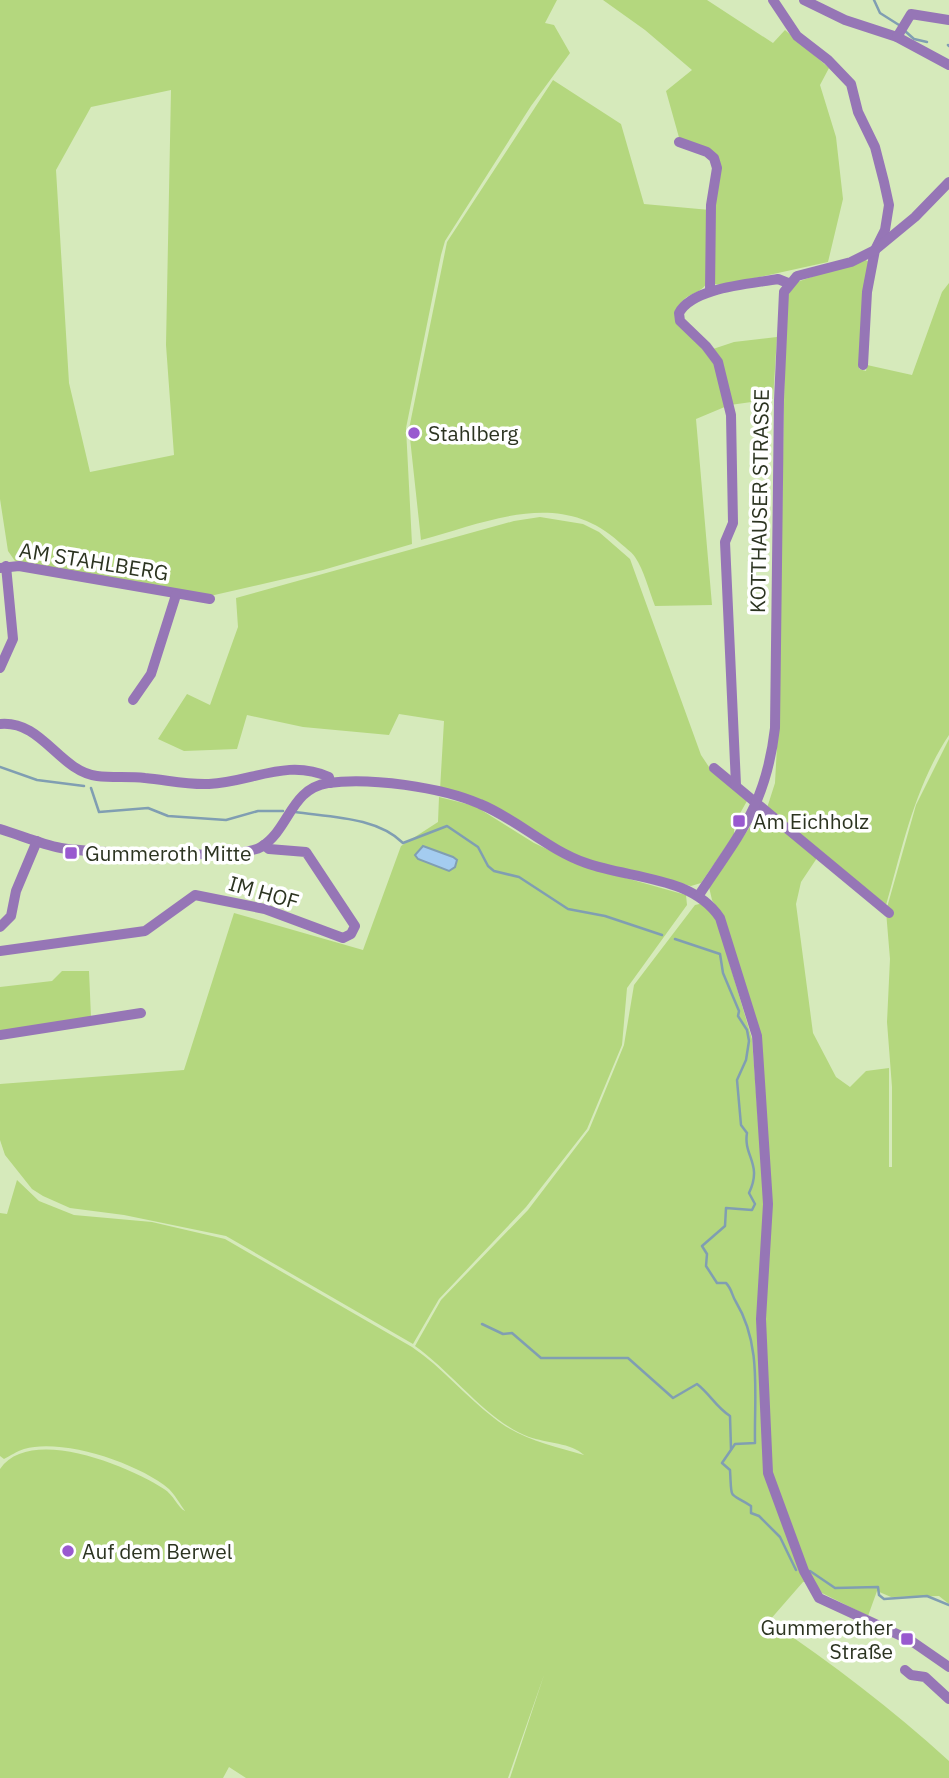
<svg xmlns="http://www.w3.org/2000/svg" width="949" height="1778" viewBox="0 0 949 1778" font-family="'IBM Plex Sans',sans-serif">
	<rect width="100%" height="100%" fill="#d6eabb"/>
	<!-- green -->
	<g fill="#b4d77e" fill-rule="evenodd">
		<path d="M0 0H557L545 23 554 25 570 53 531 106 445 241 441 255 406 428 412 544 323 570 210 596 15 561 8 551 0 499ZM171 90 166 345 174 455 90 472 69 383 56 170 91 107Z"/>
		<path d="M603 0H707L773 43 785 30 829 68 820 85 836 137 843 199 828 262 723 285 714 284 715 157 680 141 666 91 692 70 645 30Z"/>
		<path d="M553 80 621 124 644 204 710 210 707 283C697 298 684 290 676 313L716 363 727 406 696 419 712 605 655 606C649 591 644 570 635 557 631 551 624 547 619 542 560 488 488 522 421 540L409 429 447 242Z"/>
		<path d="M864 259 869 262 859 369 866 371 867 365 912 375 942 292 949 283V735C914 788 902 849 885 909L767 808 775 783 778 728 786 298 797 282Z"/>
		<path d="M777 337 773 399 730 405 713 349 734 342Z"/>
		<path d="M540 517 583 524 599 532 630 559 701 755 711 770 747 801 734 824V835L701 883 691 886 586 860 440 790 444 721 399 714 389 735 303 727 247 715 237 749 184 751 158 739 187 694 210 705 238 627 236 598 514 521Z"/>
		<path d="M949 739V1604L939 1596 891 1597 877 1591 868 1616 822 1593 813 1581 803 1582 769 1621C833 1664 892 1709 949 1761V1778H510L544 1675 508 1778H246L229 1767 223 1778H0V1469C30 1425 129 1466 164 1489 173 1494 178 1508 185 1511 180 1504 175 1495 169 1489 138 1463 63 1438 24 1449 17 1451 10 1456 4 1459L0 1456V1213L7 1214 17 1180 39 1201 74 1215 152 1222 225 1239 412 1347C443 1368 465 1396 494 1418 520 1439 553 1446 584 1455 572 1443 546 1443 529 1437 488 1422 452 1372 415 1346L441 1300 528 1210 589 1130 624 1045 634 985 695 905 704 903 716 918 752 1039 763 1185 760 1035 723 917 712 900 709 887 754 821 766 815 817 858 801 882 796 904 813 1033 836 1077 850 1087 866 1071 889 1068V1167H892V1087L887 1022 890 959 886 911 916 805Z"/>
		<path d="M439 797 475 806 534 843 583 866 686 895 687 905 627 988 622 1045 587 1129 526 1207 439 1299 413 1344 226 1236 124 1215 70 1208 43 1196 32 1189 5 1155 0 1140V1084L184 1070 234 913 363 950 401 846 438 822Z"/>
		<path d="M62 971H89L91 1017 0 1032V987L52 981Z"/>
	</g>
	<!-- water -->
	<path fill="#a4ccf0" stroke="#809eb2" stroke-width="2" d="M423 846 453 857 457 860 455 867 449 871 418 859 415 855Z"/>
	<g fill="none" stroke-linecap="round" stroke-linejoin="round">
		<!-- stream -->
		<g stroke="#809eb2" stroke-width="2.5">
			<path d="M874 0 880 13 899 25"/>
			<path d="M905 31 914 39 927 42"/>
			<path d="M948 45 949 46"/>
			<path d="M0 767 37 780 84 786"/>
			<path d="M91 788 99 812 148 808 168 816 226 820 258 811H283"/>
			<path d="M295 812C330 817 377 817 403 843L447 826 478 847 488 866 494 871 519 877 568 909 605 916 662 935"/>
			<path d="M675 939 720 954 723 973 739 1011 738 1016 747 1030 749 1041 746 1060 737 1080 741 1125 747 1133C743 1156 763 1164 749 1193L755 1204 752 1210 726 1208 725 1226 702 1246 707 1254 706 1266 717 1283H726C732 1289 732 1296 736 1302 762 1345 754 1395 755 1443L735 1444 722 1463 730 1470C732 1502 728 1491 751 1506V1513L759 1516 780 1537 796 1570"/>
			<path d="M482 1324 503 1334 512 1333 541 1358H628L673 1398 697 1384C710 1394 716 1407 730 1416L731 1449"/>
			<path d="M810 1571 835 1588 878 1587 879 1595 884 1599 927 1596 949 1605"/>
		</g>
		<!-- minor -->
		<g stroke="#9676b6" stroke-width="10">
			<path d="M773 0 797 36 828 60 851 84 858 112 875 147 884 182 889 205 885 230 875 250 867 292 863 365"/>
			<path d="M804 0 845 20 897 37 949 65"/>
			<path d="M897 37 911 14 949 20"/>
			<path d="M679 142 707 152 714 158 717 168 711 205 710 291"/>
			<path d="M0 568 19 566 210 599"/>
			<path d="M0 668 13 639 6 566"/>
			<path d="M133 700 151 674 176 595"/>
			<path d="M0 724C42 720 59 771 97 776 113 778 129 776 145 778 167 780 187 785 209 784 252 782 287 758 329 777L330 783"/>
			<path d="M714 768 889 913"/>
			<path d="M736 785 725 542 733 523 731 415 718 362 706 346 680 321 679 313C693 287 751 284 778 279L788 283"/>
			<path d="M0 829C20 835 40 844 61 848 90 853 241 860 261 847 290 829 290 789 328 783 369 777 441 787 480 804 517 819 548 850 586 863 631 879 692 876 720 918L757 1036 768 1204 761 1319 768 1473 804 1571 819 1598 910 1640 949 1667"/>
			<path d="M699 895C740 833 766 805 775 728L779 400 784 292 797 276 851 262 875 250 915 217 949 182"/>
			<path d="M0 927 11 916 16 891 37 841"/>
			<path d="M0 951 145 931 195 895 265 909 343 938 351 934 355 926 306 852 269 849 264 845"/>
			<path d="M0 1035 141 1013"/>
			<path d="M905 1670 911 1675 925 1677 949 1699"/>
		</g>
	</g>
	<!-- markers -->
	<g fill="#9959cf" stroke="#fff" stroke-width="2.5">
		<circle cx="414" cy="433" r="7"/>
		<rect x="732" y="814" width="14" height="14" rx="3.5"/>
		<rect x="64" y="846" width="14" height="14" rx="3.5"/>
		<circle cx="68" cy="1551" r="7"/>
		<rect x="900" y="1632" width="14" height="14" rx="3.5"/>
	</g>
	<g text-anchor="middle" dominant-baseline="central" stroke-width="7" stroke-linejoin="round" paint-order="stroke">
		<!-- poi labels -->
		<g font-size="21" fill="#2c3421" stroke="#fff" text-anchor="start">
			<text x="428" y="433">Stahlberg</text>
			<text x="753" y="821">Am Eichholz</text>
			<text x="85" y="853">Gummeroth Mitte</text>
			<text x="82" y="1551">Auf dem Berwel</text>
			<text x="893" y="1627" text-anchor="end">Gummerother<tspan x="893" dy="24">Straße</tspan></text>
		</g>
		<!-- street labels -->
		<g font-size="21" fill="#2c3421" stroke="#fff">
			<text transform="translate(759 501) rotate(-89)">KOTTHAUSER STRASSE</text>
			<text transform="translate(94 561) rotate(9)">AM STAHLBERG</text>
			<text transform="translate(264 892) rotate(16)">IM HOF</text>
		</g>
	</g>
</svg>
